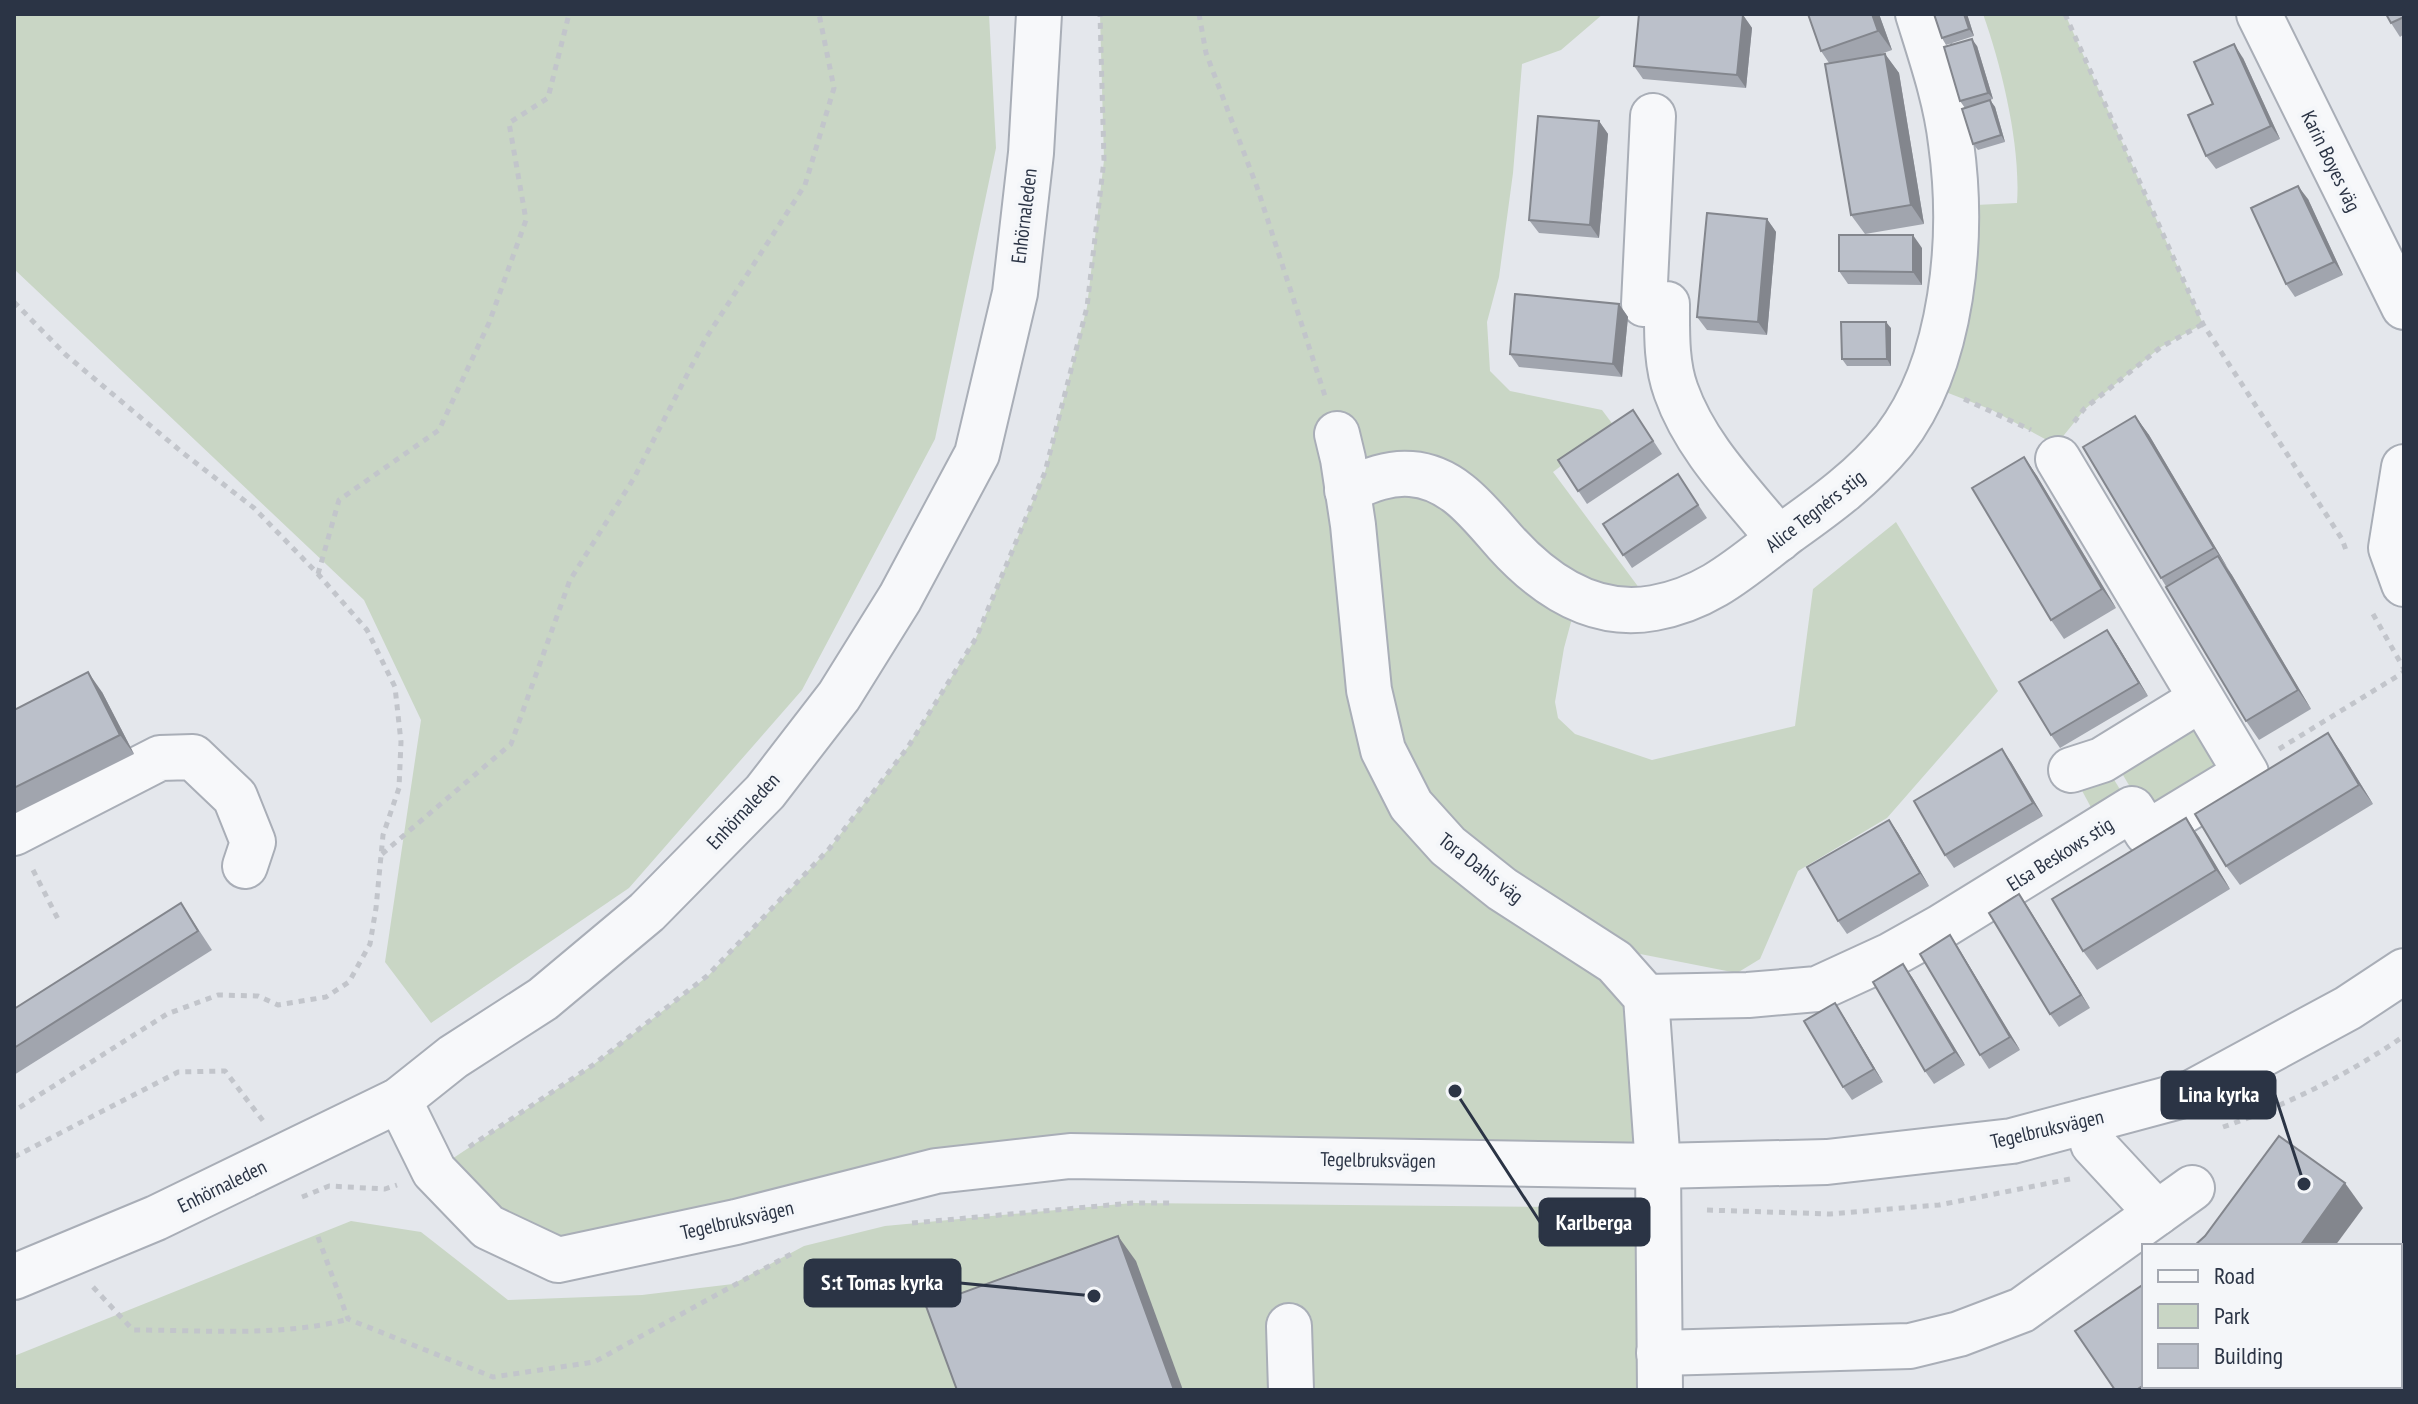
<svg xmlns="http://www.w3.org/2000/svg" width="2418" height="1404" viewBox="0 0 2418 1404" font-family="'PT Sans Narrow',sans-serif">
	<rect width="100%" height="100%" fill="#e4e7ec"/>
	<!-- green -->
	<g fill="#c9d6c5">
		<path d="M14 14H989L996 148 935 439 802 690 629 888 431 1023 385 962 421 720 364 600 14 269Z"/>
		<path d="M1100 14H1603L1561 50 1522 64 1513 173 1499 277 1487 322 1490 371 1510 391 1602 410 1614 426 1553 472 1654 608 1577 600 1564 648 1555 702 1558 718 1575 734 1652 760 1795 726 1813 589 1896 522 1998 691 1887 818 1798 871 1760 959 1737 973 1630 952 1646 997 1658 1166 1070 1156 558 1260 434 1171 593 1065 708 976 829 849 908 747 976 638 1045 472 1087 307 1104 160Z"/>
		<path d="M1983 14H2065L2203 324 2161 347 2085 409 2056 445 1992 410 1925 384 1955 206 2017 203C2021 147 2002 67 1983 14Z"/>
		<path d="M2199 709 2233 766 2148 817 2114 760Z"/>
		<path d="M2102 760 2132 809 2102 828 2071 770Z"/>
		<path d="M1132 1203 1658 1208 1660 1390H14V1356L351 1221 421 1232 508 1300 642 1295 733 1284 804 1246 885 1226Z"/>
	</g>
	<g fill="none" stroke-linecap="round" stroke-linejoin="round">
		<defs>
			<g id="minor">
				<path d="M2259 14 2404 307"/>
				<path d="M1653 116 1644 304H1667C1667 332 1666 364 1676 391 1696 448 1742 493 1779 539"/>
				<path d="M1337 434 1343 459 1353 525 1369 690 1383 750 1411 805 1448 846 1502 889 1615 962 1646 997 1658 1166 1660 1390"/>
				<path d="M2404 467 2391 548 2404 584"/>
				<path d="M1347 490C1368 481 1388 472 1411 474 1454 477 1480 514 1506 543 1545 586 1594 619 1654 608 1711 598 1745 564 1789 531 1827 504 1864 477 1894 440 1954 363 1964 236 1951 143 1946 99 1931 56 1918 14"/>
				<path d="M2071 770 2102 760 2201 699"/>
				<path d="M14 833 160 758 193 757 235 797 253 842 245 866"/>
				<path d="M1646 997 1748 995 1817 989 1891 955 1941 927 2132 809 2147 833 2246 773 2058 459"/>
				<path d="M399 1100 434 1171 488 1227 558 1260 736 1222 936 1171 1070 1156 1658 1166 1827 1162 2012 1141 2191 1093 2348 1008 2404 971"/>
				<path d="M2087 1121 2093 1144 2157 1213"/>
				<path d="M14 1277 156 1218 399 1100 453 1057 543 999 647 912 765 792 839 696 900 598 977 454 1015 293 1031 153 1039 14"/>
				<path d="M1289 1326 1291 1390"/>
				<path d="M1659 1353 1910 1346 1959 1334 2022 1310 2192 1188"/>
			</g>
		</defs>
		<!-- minor casing -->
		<use href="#minor" stroke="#a9aeb7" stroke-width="48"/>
		<!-- path -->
		<g stroke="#c2c5cb" stroke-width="5" stroke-dasharray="6 6" stroke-linecap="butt">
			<path d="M1199 14 1206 53 1257 187 1325 396"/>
			<path d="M2065 14 2203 324 2342 539 2347 553"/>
			<path d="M14 302 66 355 183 453 254 508 318 574 367 630 395 687 401 742 399 788 383 835 376 908 370 944 349 982 326 997 278 1005 258 996 218 995 167 1014 14 1111"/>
			<path d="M1964 399 2031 430"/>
			<path d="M2074 422 2084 409 2161 347 2203 324"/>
			<path d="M318 574 339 500 439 430 489 323 526 220 509 123 548 98 569 14"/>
			<path d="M2373 614 2404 669"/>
			<path d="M2279 749 2404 672"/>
			<path d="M382 854 511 744 570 580 634 478 706 338 805 185 834 88 819 14"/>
			<path d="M33 870 60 923"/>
			<path d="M2223 1127C2287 1105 2349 1074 2404 1036"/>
			<path d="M469 1147 593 1065 707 976 829 849 908 747 976 638 1045 472 1087 307 1104 160 1100 14"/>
			<path d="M14 1157 178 1072 225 1071 264 1122"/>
			<path d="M302 1197 329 1186 385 1189 397 1185"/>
			<path d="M1707 1210 1830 1214 1939 1205 2070 1179"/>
			<path d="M912 1223 1132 1203H1173"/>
			<path d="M318 1237 348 1319 493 1377 594 1362 791 1254"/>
			<path d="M93 1287 133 1330C199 1330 285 1337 348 1319"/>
			<path d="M2400 1314 2404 1308"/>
			<path d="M2333 1390 2336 1386"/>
		</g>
		<!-- minor -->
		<use href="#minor" stroke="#f7f8fa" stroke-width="44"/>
	</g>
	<!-- wall -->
	<g fill="#a1a5ae">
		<path d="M1808 14H1879L1892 50 1878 55 1885 54 1899 73 1924 224 1865 234 1851 215 1829 63 1821 51Z"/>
		<path d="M1934 14H1967L1974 36 1946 45 1942 38Z"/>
		<path d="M2404 14V34L2400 37 2391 23Z"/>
		<path d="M1743 15 1752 28 1746 88 1643 79 1634 66Z"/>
		<path d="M1977 46 1993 99 1965 108 1960 101Z"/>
		<path d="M2243 58 2280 139 2216 169 2206 156 2213 104Z"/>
		<path d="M1990 100 1995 107 2005 142 1978 150 1973 144Z"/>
		<path d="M1599 121 1608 134 1599 238 1539 233 1529 220Z"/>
		<path d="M2308 199 2343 275 2295 297 2286 284Z"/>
		<path d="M1767 219 1776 232 1767 335 1707 330 1697 317Z"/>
		<path d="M1922 248V285L1848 284 1839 271Z"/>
		<path d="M1619 304 1628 317 1622 377 1519 367 1510 354Z"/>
		<path d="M1891 328V366H1847L1842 359Z"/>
		<path d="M1633 410 1662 454 1587 504 1558 460Z"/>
		<path d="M2135 416 2149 435 2311 709 2259 740 2246 721 2161 578Z"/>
		<path d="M2024 457 2037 476 2116 608 2064 639 2051 620Z"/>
		<path d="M1678 474 1707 518 1632 568 1603 524Z"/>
		<path d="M2116 643 2148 696 2060 748 2051 735Z"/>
		<path d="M102 692 134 754 14 814V710Z"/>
		<path d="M2341 752 2373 804 2240 885 2226 866Z"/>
		<path d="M2011 762 2043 816 1954 868 1945 855Z"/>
		<path d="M2186 818 2199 837 2230 889 2097 970 2083 951Z"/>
		<path d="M1889 820 1898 833 1929 886 1847 934 1838 921Z"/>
		<path d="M2019 894 2090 1008 2059 1027 2050 1014Z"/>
		<path d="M181 903 212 950 14 1075V1009Z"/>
		<path d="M1950 935 1959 949 2020 1050 1989 1069 1980 1055Z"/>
		<path d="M1912 977 1965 1065 1934 1084 1925 1071Z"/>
		<path d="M1844 1017 1883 1082 1852 1100 1843 1087Z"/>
		<path d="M2144 1284V1386H2195L2189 1390H2115Z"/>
	</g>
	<!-- shaded-wall -->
	<g fill="#83868d">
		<path d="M1872 14H1879L1892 50 1878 31Z"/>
		<path d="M1964 14H1967L1974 36 1969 29Z"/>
		<path d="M1743 15 1752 28 1746 88 1737 75Z"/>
		<path d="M1972 39 1977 46 1993 99 1988 93Z"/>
		<path d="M2234 44 2243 58 2280 139 2271 126Z"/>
		<path d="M1885 54 1899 73 1924 224 1911 205Z"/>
		<path d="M1990 100 1995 107 2005 142 2001 135Z"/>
		<path d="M1599 121 1608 134 1599 238 1590 225Z"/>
		<path d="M2298 186 2308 199 2343 275 2334 262Z"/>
		<path d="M1767 219 1776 232 1767 335 1758 322Z"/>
		<path d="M1913 235 1922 248V285L1913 272Z"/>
		<path d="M1619 304 1628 317 1622 377 1613 364Z"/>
		<path d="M1886 322 1891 328V366L1887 359Z"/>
		<path d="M2135 416 2149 435 2227 567 2214 548Z"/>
		<path d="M2024 457 2037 476 2116 608 2102 589Z"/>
		<path d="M2218 556 2232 575 2311 709 2298 690Z"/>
		<path d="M2107 630 2116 643 2148 696 2139 683Z"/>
		<path d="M88 672 102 692 134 754 120 735Z"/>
		<path d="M2328 733 2341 752 2373 804 2359 785Z"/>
		<path d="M2002 749 2011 762 2043 816 2033 803Z"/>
		<path d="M2186 818 2199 837 2230 889 2216 870Z"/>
		<path d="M1889 820 1898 833 1929 886 1920 873Z"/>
		<path d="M2019 894 2028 907 2090 1008 2081 995Z"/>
		<path d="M1950 935 1959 949 2020 1050 2010 1037Z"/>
		<path d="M1903 964 1912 977 1965 1065 1955 1052Z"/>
		<path d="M1835 1003 1844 1017 1883 1082 1874 1069Z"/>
		<path d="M2345 1183 2363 1208 2335 1246H2300Z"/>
		<path d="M1118 1236 1136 1261 1183 1390H1174Z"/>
	</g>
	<!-- building -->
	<g fill="#bbc0ca" stroke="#83868d" stroke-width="2">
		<path d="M1639 14 1743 15 1737 75 1634 66Z"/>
		<path d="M1808 14H1872L1878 31 1821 51Z"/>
		<path d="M1934 14H1964L1969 29 1942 38Z"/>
		<path d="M2386 14H2404V17L2391 23Z"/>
		<path d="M1972 39 1988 93 1960 101 1944 47Z"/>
		<path d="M2234 44 2271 126 2206 156 2188 115 2213 104 2194 62Z"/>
		<path d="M1885 54 1911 205 1851 215 1825 64Z"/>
		<path d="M1990 100 2001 135 1973 144 1962 109Z"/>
		<path d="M1538 116 1599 121 1590 225 1529 220Z"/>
		<path d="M2298 186 2334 262 2286 284 2251 208Z"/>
		<path d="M1707 213 1767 219 1758 322 1697 317Z"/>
		<path d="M1839 235H1913V272L1839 271Z"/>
		<path d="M1515 294 1619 304 1613 364 1510 354Z"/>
		<path d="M1841 322H1886L1887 359H1842Z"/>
		<path d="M1633 410 1653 441 1578 491 1558 460Z"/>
		<path d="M2135 416 2214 548 2161 578 2083 447Z"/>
		<path d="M2024 457 2102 589 2051 620 1972 488Z"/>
		<path d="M1678 474 1698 505 1623 555 1603 524Z"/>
		<path d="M2218 556 2298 690 2246 721 2166 587Z"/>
		<path d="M2107 630 2139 683 2051 735 2019 682Z"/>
		<path d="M88 672 120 735 14 788V710Z"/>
		<path d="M2328 733 2359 785 2226 866 2195 814Z"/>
		<path d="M2002 749 2033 803 1945 855 1914 801Z"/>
		<path d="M2186 818 2216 870 2083 951 2052 899Z"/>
		<path d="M1889 820 1920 873 1838 921 1807 867Z"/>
		<path d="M2019 894 2081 995 2050 1014 1989 913Z"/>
		<path d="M181 903 198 931 14 1048V1009Z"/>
		<path d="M1950 935 2010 1037 1980 1055 1920 954Z"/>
		<path d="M1903 964 1955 1052 1925 1071 1873 982Z"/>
		<path d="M1835 1003 1874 1069 1843 1087 1804 1021Z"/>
		<path d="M2279 1136 2345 1183 2300 1246H2194L2205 1236Z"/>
		<path d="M1118 1236 1174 1390H957L926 1306Z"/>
		<path d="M2144 1284V1385L2136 1390H2115L2075 1331Z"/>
	</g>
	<g text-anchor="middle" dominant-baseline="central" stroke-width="8" stroke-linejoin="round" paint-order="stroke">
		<!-- street labels -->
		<g font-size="20" fill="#2b3445" stroke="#f4f6f9">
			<text transform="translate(2331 161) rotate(64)">Karin Boyes väg</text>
			<text transform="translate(1024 216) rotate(-83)">Enhörnaleden</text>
			<text transform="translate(1815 511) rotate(-38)">Alice Tegnérs stig</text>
			<text transform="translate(743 811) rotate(-47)">Enhörnaleden</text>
			<text transform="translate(2060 854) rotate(-32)">Elsa Beskows stig</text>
			<text transform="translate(1481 868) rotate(38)">Tora Dahls väg</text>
			<text transform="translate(2047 1129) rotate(-13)">Tegelbruksvägen</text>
			<text transform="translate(1378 1160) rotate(1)">Tegelbruksvägen</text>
			<text transform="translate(222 1186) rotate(-26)">Enhörnaleden</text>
			<text transform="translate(737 1220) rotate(-13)">Tegelbruksvägen</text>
		</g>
	</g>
	<!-- callouts -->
	<path fill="none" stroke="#2b3445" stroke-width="3" d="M2304 1184L2275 1095M1455 1091L1540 1222M1094 1296L960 1283"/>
	<g fill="#2b3445" stroke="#f4f6f9" stroke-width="3">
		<circle cx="2304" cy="1184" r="8"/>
		<circle cx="1455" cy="1091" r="8"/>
		<circle cx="1094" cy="1296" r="8"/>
	</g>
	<g fill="#2b3445" stroke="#2b3445" stroke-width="3">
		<rect x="2162" y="1072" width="113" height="46" rx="8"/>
		<rect x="1540" y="1199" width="109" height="46" rx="8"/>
		<rect x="805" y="1260" width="155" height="46" rx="8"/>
	</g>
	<g font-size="22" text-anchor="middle" font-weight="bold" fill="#fff">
		<text x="2219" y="1102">Lina kyrka</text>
		<text x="1594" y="1230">Karlberga</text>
		<text x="882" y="1290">S:t Tomas kyrka</text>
	</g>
	<!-- border -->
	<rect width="2418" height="1404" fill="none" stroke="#2b3445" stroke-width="32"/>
	<!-- legend -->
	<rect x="2142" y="1244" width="260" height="144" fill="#f4f6f9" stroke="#a4a8b1" stroke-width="2"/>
	<rect x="2158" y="1270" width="40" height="12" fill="#f7f8fa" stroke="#a4a8b1" stroke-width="2"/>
	<text x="2214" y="1284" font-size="24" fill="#2b3445">Road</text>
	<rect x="2158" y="1304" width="40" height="24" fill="#c9d6c5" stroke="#a4a8b1" stroke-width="2"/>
	<text x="2214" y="1324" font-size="24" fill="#2b3445">Park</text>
	<rect x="2158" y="1344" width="40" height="24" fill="#bbc0ca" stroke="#a4a8b1" stroke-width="2"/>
	<text x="2214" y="1364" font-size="24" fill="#2b3445">Building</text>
</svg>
